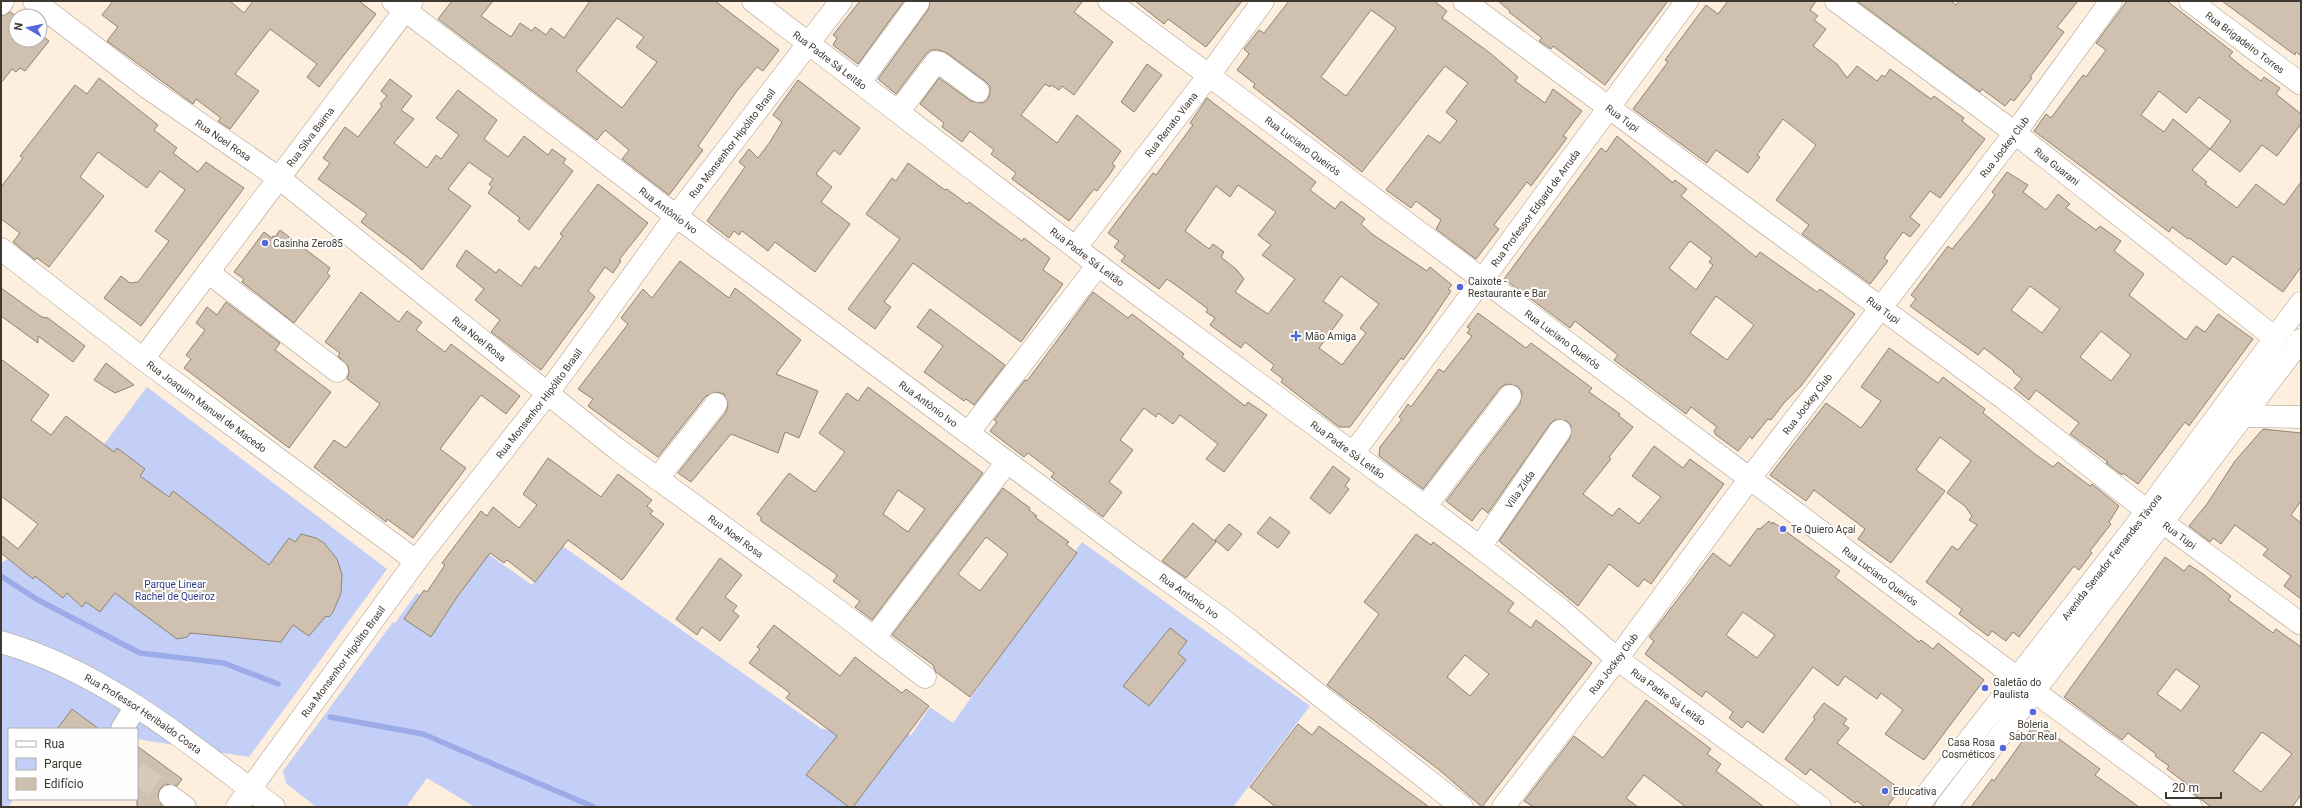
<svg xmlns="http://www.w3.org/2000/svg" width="2302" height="808" viewBox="0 0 2302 808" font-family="Roboto,sans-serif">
	<rect width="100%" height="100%" fill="#feeedd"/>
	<!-- green -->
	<g fill="#c3cff6">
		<path d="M147 387 387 569 249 757 137 739V729H9V799H14L8 807H1V563L15 555 33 539Z"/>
		<path d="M1082 542 1310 706 1233 807H475L427 778 406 807H316L286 783 283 771 286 767 393 622 395 623 417 593 446 613 488 554 532 585 561 545 822 729 899 733 911 735 930 707 953 723Z"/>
	</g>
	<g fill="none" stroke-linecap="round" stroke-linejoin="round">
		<!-- stream -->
		<g stroke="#9aabe8" stroke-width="5.5">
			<path d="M1 576 38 600 140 653 224 663 278 684"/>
			<path d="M330 717 423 734 594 807"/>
		</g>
	</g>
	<!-- building -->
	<g fill="#cfc0af" stroke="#908373" fill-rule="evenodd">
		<path d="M113 1H230L244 13 253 1H359L376 14 319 87 307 77 317 64 270 29 235 74 259 91 230 129 218 121 221 118 196 99 193 104 107 41 118 27 102 15Z"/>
		<path d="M452 1H493L481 16 511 37 520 23 532 31 535 27 546 35 551 28 564 38 590 1H715L779 50 763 71 757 67 737 91 698 146 703 150 669 195 622 159 629 150 605 130 597 140 438 19ZM617 18 644 37 636 47 657 62 622 108 576 71Z"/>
		<path d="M860 1H904L858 64 833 45 837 38 833 35Z"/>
		<path d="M930 1H1083L1074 12 1113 42 1074 95 1062 86 1059 90 1051 85 1050 87 1045 84 1021 115 1057 143 1077 115 1121 151 1112 164 1115 166 1110 174 1097 191 1094 189 1069 221 1012 179 1016 173 991 154 994 150 970 131 962 142 942 127 944 123 920 104 939 78 971 101 983 103 988 99 990 93V86L985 81 947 53 939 50H931L926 54 896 94 878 79 928 10Z"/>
		<path d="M1135 1H1242L1206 47 1168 19 1164 24Z"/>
		<path d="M1289 1H1434L1447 11 1442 18 1490 53 1518 77 1515 81 1545 103 1553 89 1582 111 1563 136 1567 138 1531 186 1527 182 1494 225 1499 229 1476 259 1436 229 1441 220 1416 201 1411 208 1386 190 1428 135 1440 143 1457 121 1446 112 1468 83 1445 66 1362 172 1253 87 1255 84 1237 70 1249 54 1244 49 1259 30 1264 33ZM1371 10 1396 28 1346 96 1321 77Z"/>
		<path d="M1498 1H1668L1605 85 1553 46 1551 49 1539 41 1542 38 1509 12 1510 11Z"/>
		<path d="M1728 1H1816L1810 10 1818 16 1814 20 1826 29 1813 46 1837 64 1847 78 1857 66 1877 81 1882 75 1885 77 1890 69 1931 99 1934 96 1964 118 1962 121 1985 139 1940 198 1930 191 1910 217 1920 225 1910 237 1903 232 1884 258 1888 261 1870 284 1802 234 1809 225 1776 200 1816 145 1783 119 1757 155 1760 157 1748 173 1716 150 1707 163 1633 109 1668 62 1665 60 1706 5 1718 14Z"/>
		<path d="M1857 1H1951L1956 5 1959 1H2078L2057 27 2064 32 2030 77 2032 78 2014 101 2011 99 2005 106 1982 89 1980 92Z"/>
		<path d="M2127 1H2167L2233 52 2229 56 2245 69 2261 81 2264 77 2280 88 2276 94 2301 114V124L2277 156 2262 145 2240 172 2210 149 2192 170 2207 182 2205 184 2237 208 2256 184 2284 205 2301 182V267L2283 292 2233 256 2226 265 2189 238 2188 239 2172 227 2169 232 2034 131 2046 114 2051 118 2083 75 2086 77 2106 50 2096 43ZM2159 91 2186 113 2199 97 2231 121 2210 149 2173 119 2164 132 2141 115Z"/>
		<path d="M2222 1H2301V56L2296 52 2295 55Z"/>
		<path d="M10 12 16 16V40H40V34L49 41 25 71 20 68 16 72 12 69 1 83V16Z"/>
		<path d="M1147 64 1162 75 1134 112 1121 102Z"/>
		<path d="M99 78 158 125 154 130 177 148 173 153 198 172 206 162 244 188 141 326 104 298 121 276 130 283 138 282 169 241 155 231 185 190 160 171 147 188 98 152 80 177 104 196 49 267 37 258 35 260 13 242 20 233 1 219V187L23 158 20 156 75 85 87 94Z"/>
		<path d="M390 79 412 96 401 110 414 119 394 143 427 168 436 155 441 159 459 135 436 118 458 90 497 120 484 139 508 157 524 136 548 155 552 149 566 159 563 163 573 171 529 230 518 221 520 218 488 193 492 187 489 184 493 179 469 162 448 189 471 206 422 270 411 260 361 222 367 214 318 179 330 163 323 158 345 127 358 137 382 106 380 104 387 96 381 91Z"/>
		<path d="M798 80 860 128 840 155 834 150 816 174 832 187 821 202 850 224 815 272 775 242 768 251 742 231 739 235 734 231 729 238 707 221 745 167 739 162 749 149 758 158 770 142 782 122 773 115Z"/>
		<path d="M1207 98 1316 182 1310 190 1335 209 1341 201 1365 219 1361 224 1372 234 1427 271 1430 267 1452 285 1448 289 1451 291 1424 331 1403 360 1401 358 1350 427H1339L1281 382 1283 379 1271 370 1274 365 1245 342 1241 348 1210 325 1215 318 1206 312 1208 309 1180 288 1167 279 1159 289 1121 261 1125 256 1114 247 1119 241 1108 233 1153 173 1156 175 1193 125 1190 123ZM1238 185 1276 212 1258 235 1271 245 1262 255 1295 279 1268 314 1235 292 1244 279 1237 270 1221 257 1224 252 1213 244 1209 249 1185 231 1216 186 1230 197ZM1341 276 1379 304 1360 328 1366 333 1342 365 1319 348 1343 315 1323 301Z"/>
		<path d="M1617 136 1673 183 1675 180 1687 189 1681 196 1756 257 1760 252 1817 292 1820 289 1855 314 1801 386 1784 403 1771 420 1768 419 1752 439 1750 436 1738 451 1716 435 1714 431 1717 427 1691 407 1686 414 1614 360 1618 355 1575 321 1570 328 1504 279 1601 148 1606 152ZM1690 241 1712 258 1709 262 1713 265 1696 290 1669 268ZM1716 296 1754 325 1727 360 1690 333Z"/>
		<path d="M908 163 945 190 947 189 967 204 969 202 1022 241 1024 238 1050 258 1043 270 1063 284 1021 342 913 263 884 302 891 307 875 329 848 309 900 239 866 214 892 178 896 181Z"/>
		<path d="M2007 172 2028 185 2023 192 2046 210 2058 194 2070 204 2066 208 2096 230 2100 226 2121 241 2114 251 2144 274 2129 295 2186 340 2196 326 2205 332 2218 314 2253 339 2189 426 2185 422 2138 484 2123 473 2122 475 2106 463 2108 462 2070 434 2079 423 2062 410 2036 390 2029 400 2014 388 2022 379 2013 372 2014 371 1984 348 1978 355 1910 306 1916 299 1911 295 1948 246 1952 249 1973 224 1995 195 1992 192ZM2030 286 2060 309 2042 333 2011 310ZM2101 331 2131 355 2111 381 2080 357Z"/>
		<path d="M598 184 648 223 619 260 621 261 613 273 605 267 588 291 595 297 541 370 491 332 500 320 475 300 484 289 456 266 466 250 496 273 499 269 521 286 535 266 539 269 563 236 560 234Z"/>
		<path d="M280 230 330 268 327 273 330 276 294 323 242 282 244 279 234 272 264 232 272 238 273 236 275 237Z"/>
		<path d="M680 261 729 298 735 288 801 340 776 374 818 391 799 438 785 432 778 453 731 434 691 482 678 473 726 412 728 405 724 394 717 392 706 396 658 457 588 406 593 399 578 389 628 324 621 318 643 289 652 298Z"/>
		<path d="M1 288 33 311 42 317 48 318 85 346 73 362 38 336V343L1 316Z"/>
		<path d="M361 292 399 322 407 311 422 322 416 330 445 352 451 344 520 396 506 414 481 395 440 449 466 468 413 538 387 519 386 522 314 467 334 440 346 448 380 404 347 379 349 373 348 366 338 356 340 353 325 342Z"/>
		<path d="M1093 292 1128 318 1132 314 1184 354 1182 357 1245 406 1248 402 1267 415 1224 472 1206 459 1218 444 1180 415 1173 424 1158 413 1156 417 1144 408 1120 440 1133 450 1109 482 1122 492 1103 517 1051 477 1054 473 1028 453 1024 457 990 431 997 422 994 420 1025 380 1027 381Z"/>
		<path d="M226 302 280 343 275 350 331 392 289 448 184 368 191 359 186 355 205 330 196 323 207 307 217 315Z"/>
		<path d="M930 309 1005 365 974 405 966 399 964 401 924 372 943 346 917 327Z"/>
		<path d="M1478 313 1526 348 1531 343 1592 388 1589 392 1620 414 1619 416 1633 427 1609 457 1611 459 1583 494 1612 516 1619 508 1639 524 1661 497 1632 476 1654 446 1683 468 1690 459 1724 484 1651 584 1644 579 1638 587 1609 564 1578 606 1499 541 1570 438 1571 426 1567 421 1555 420 1550 424 1488 513 1482 508 1472 521 1446 501 1520 404 1522 392 1517 386 1506 384 1500 388 1423 489 1379 456 1380 447 1402 419 1399 417 1408 404 1411 407 1439 369 1444 372 1472 336 1467 333 1470 329 1467 327Z"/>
		<path d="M1889 348 1938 383 1943 377 1985 409 1983 413 2035 454 2053 467 2058 462 2090 486 2092 484 2119 506 2109 522 2111 524 2090 551 2092 553 2079 570 2074 566 2019 637 2013 632 2006 641 1992 631 1988 636 1959 614 1962 609 1926 582 1952 546 1958 550 1977 525 1969 520 1972 516 1965 506 1947 493 1971 461 1940 437 1916 470 1945 491 1891 563 1858 539 1865 529 1814 490 1806 501 1770 475 1826 403 1861 428 1881 401 1861 387Z"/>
		<path d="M1 359 49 395 31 420 51 435 66 416 114 452 117 448 145 469 140 476 169 497 173 491 269 565 289 538 295 542 301 534 316 538 324 543 337 559 342 574 341 593 333 612 329 617 326 616 309 636 293 625 281 642 190 633 187 637 177 639 115 593 100 612 86 602 82 607 67 593 63 598 35 576 33 579 1 553V535L18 549 38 524 1 496Z"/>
		<path d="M106 363 134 385 115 393 94 380Z"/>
		<path d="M868 387 983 473 872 620 855 607 860 601 833 581 837 576 836 574 761 521V517L757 514 789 473 815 492 845 452 819 433 847 393 858 401ZM898 490 925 509 908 532 883 514Z"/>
		<path d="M2263 429 2301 433V501L2291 515 2301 523V599L2284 586 2291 576 2263 555 2268 549 2235 525 2221 544 2213 538 2210 542 2189 526 2207 504 2235 461Z"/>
		<path d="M548 458 601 497 618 474 652 500 647 506 653 511 650 514 664 524 622 580 568 540 535 582 507 560 504 563 490 553 457 597 431 637 404 619 424 590 427 592 445 565 442 563 481 511 487 516 493 507 519 528 537 505 523 494Z"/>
		<path d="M1333 466 1350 479 1345 486 1349 489 1330 514 1310 498Z"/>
		<path d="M1003 488 1030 508 1029 510 1037 516 1035 517 1069 542 1066 544 1077 553 970 697 936 672 933 665 892 635ZM986 537 1008 554 980 591 958 574Z"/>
		<path d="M1270 517 1290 532 1278 548 1257 533Z"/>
		<path d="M1769 521 1772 524 1773 522 1840 571 1835 577 1919 642 1921 640 1933 649 1938 643 1984 680 1924 760 1885 734 1903 710 1881 693 1877 699 1845 676 1838 686 1813 667 1763 733 1747 721 1742 728 1729 718 1733 712 1706 691 1702 697 1645 654 1654 641 1649 637 1713 553 1730 566 1758 528 1760 529ZM1743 612 1775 635 1757 658 1726 635Z"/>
		<path d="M1193 523 1216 542 1186 578 1162 561Z"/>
		<path d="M1229 524 1242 534 1228 551 1215 540Z"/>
		<path d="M1416 534 1431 545 1433 542 1514 603 1508 611 1531 628 1536 620 1592 663 1482 807 1438 769 1327 685 1379 614 1364 602ZM1465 655 1489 674 1470 696 1447 677Z"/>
		<path d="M2165 557 2184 571 2189 565 2203 574 2231 596 2228 600 2242 610 2273 633 2276 629 2301 647V795L2292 807H2211L2194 794 2196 791 2167 769 2169 766 2155 756 2156 754 2128 733 2122 740 2064 697ZM2176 669 2200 686 2181 711 2157 694ZM2262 732 2292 754 2261 792 2233 771Z"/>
		<path d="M720 558 742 575 725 597 737 606 733 611 739 616 720 641 702 627 697 635 676 619Z"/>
		<path d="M774 625 840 676 855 657 902 693 906 689 929 706 853 807H849L806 775 837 736 786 698 790 693 749 663 760 649 757 647Z"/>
		<path d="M1170 628 1187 641 1178 653 1186 660 1149 706 1123 686Z"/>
		<path d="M1646 700 1711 749 1707 754 1721 764 1716 771 1764 807H1686L1644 775 1626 798 1638 807H1534L1524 801 1574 736 1603 758Z"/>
		<path d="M1824 703 1847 719 1843 724 1849 728 1837 743 1900 789 1887 807H1865L1857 801 1855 803 1810 769 1806 775 1785 759 1815 719 1813 717Z"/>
		<path d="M72 709 99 729H57Z"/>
		<path d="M2036 722 2100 769 2095 775 2139 807H1971L1992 779 1994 781Z"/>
		<path d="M1298 724 1312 735 1319 726 1429 807H1276L1250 787Z"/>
		<path d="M137 746 182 779 177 786 165 784 160 789 158 795 162 807H137Z"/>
	</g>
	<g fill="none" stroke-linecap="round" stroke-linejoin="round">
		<!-- minor-tunnel -->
		<path stroke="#d8cabb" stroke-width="22" stroke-dasharray="22 11" stroke-linecap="butt" d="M137 773 170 796"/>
		<defs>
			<g id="minor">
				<path id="s1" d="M34 1 148 88 279 178 617 449 836 609 925 677"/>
				<path id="s2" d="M393 1 676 216 1135 557 1222 619 1462 807"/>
				<path id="s3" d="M753 1 1098 265 1480 547 1560 609 1617 659 1820 807"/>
				<path id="s4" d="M1109 1 2016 677"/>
				<path id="s5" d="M1464 1 2006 400 2147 511 2301 624"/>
				<path id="s6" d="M1836 1 2015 133 2275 338"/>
				<path id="s7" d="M2190 1 2301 84"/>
				<path d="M1 4 3 1"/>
				<path d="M860 82 918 3"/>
				<path d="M899 111 936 62 940 63 978 91"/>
				<path id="s8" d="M1076 247 1210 74 1263 1"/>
				<path id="s9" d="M1 249 143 359 416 561"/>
				<path d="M209 273 337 371"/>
				<path id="s10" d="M143 359 412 1"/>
				<path d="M2244 416 2301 417"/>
				<path d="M968 433 1098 265"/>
				<path id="s11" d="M1354 452 1483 279 1687 1"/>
				<path d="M657 479 716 404"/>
				<path d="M1425 507 1510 396"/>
				<path id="s12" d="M1480 547 1560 431"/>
				<path d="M874 638 1007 462"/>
				<path d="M2035 692 2191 807"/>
				<path d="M122 729 136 706"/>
				<path d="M170 796 185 807"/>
				<path id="s13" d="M1503 807 1617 659 1750 478 2015 133 2111 1"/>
			</g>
			<g id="major">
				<path id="s14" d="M1 642C104 671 190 744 274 807"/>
				<path id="s15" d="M237 807 416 561 548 393 676 216 841 1"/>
				<path id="s16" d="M1917 807 2147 511 2301 303"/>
				<path d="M1946 807 2301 340"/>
			</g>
		</defs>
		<!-- minor casing -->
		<use href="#minor" stroke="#a99b8b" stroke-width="23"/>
		<!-- major casing -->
		<use href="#major" stroke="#a99b8b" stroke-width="23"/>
		<!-- minor -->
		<use href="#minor" stroke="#fff" stroke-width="22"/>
		<!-- major -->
		<use href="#major" stroke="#fff" stroke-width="22"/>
	</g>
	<!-- markers -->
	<g fill="#5468de" stroke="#fefefe" stroke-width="1.5">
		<circle cx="265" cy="243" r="4"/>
		<circle cx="1460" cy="287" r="4"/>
		<path d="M1294 330h4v4h4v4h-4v4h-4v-4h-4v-4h4z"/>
		<circle cx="1783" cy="529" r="4"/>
		<circle cx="1985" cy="688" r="4"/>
		<circle cx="2033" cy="712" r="4"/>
		<circle cx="2003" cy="748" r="4"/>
		<circle cx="1885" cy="791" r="4"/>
	</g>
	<g text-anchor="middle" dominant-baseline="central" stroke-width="4" stroke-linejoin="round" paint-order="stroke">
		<!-- street labels -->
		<g font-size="10" fill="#3e3831" stroke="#fefefe">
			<text stroke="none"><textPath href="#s7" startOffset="69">Rua Brigadeiro Torres</textPath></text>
			<text stroke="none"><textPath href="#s3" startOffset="97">Rua Padre Sá Leitão</textPath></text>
			<text stroke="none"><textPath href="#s5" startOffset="197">Rua Tupi</textPath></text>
			<text stroke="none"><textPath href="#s8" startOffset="155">Rua Renato Viana</textPath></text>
			<text stroke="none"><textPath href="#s10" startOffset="278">Rua Silva Baima</textPath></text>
			<text stroke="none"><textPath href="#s1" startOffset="235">Rua Noel Rosa</textPath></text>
			<text stroke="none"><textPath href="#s15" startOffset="828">Rua Monsenhor Hipólito Brasil</textPath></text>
			<text stroke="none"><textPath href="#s4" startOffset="242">Rua Luciano Queirós</textPath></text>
			<text stroke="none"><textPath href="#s13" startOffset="829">Rua Jockey Club</textPath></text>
			<text stroke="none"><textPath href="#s6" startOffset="276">Rua Guarani</textPath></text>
			<text stroke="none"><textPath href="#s11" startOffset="304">Rua Professor Edgard de Arruda</textPath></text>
			<text stroke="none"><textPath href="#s2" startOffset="346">Rua Antônio Ivo</textPath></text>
			<text stroke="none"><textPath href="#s3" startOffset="421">Rua Padre Sá Leitão</textPath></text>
			<text stroke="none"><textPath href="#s5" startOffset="521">Rua Tupi</textPath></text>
			<text stroke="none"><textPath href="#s1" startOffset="559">Rua Noel Rosa</textPath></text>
			<text stroke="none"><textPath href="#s4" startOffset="566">Rua Luciano Queirós</textPath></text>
			<text stroke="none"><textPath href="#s2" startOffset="670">Rua Antônio Ivo</textPath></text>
			<text stroke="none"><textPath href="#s15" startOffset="504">Rua Monsenhor Hipólito Brasil</textPath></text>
			<text stroke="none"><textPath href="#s13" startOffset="505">Rua Jockey Club</textPath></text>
			<text stroke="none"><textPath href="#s9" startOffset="259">Rua Joaquim Manuel de Macedo</textPath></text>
			<text stroke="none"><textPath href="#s3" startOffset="745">Rua Padre Sá Leitão</textPath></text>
			<text stroke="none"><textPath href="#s12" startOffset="70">Villa Zilda</textPath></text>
			<text stroke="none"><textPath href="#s5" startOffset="893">Rua Tupi</textPath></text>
			<text stroke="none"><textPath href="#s1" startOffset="883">Rua Noel Rosa</textPath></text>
			<text stroke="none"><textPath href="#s16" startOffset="317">Avenida Senador Fernandes Távora</textPath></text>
			<text stroke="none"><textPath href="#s4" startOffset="962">Rua Luciano Queirós</textPath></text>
			<text stroke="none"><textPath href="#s2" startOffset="994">Rua Antônio Ivo</textPath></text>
			<text stroke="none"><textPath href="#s15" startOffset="180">Rua Monsenhor Hipólito Brasil</textPath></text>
			<text stroke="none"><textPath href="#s13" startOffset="181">Rua Jockey Club</textPath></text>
			<text stroke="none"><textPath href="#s3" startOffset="1150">Rua Padre Sá Leitão</textPath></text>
			<text stroke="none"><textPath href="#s14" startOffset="160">Rua Professor Heribaldo Costa</textPath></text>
		</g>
		<!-- poi labels -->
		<g font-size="10" fill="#3e3831" stroke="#fefefe" text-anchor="start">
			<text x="273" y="243">Casinha Zero85</text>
			<text x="1468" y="281">Caixote -<tspan x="1468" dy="12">Restaurante e Bar</tspan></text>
			<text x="1305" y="336">Mão Amiga</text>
			<text x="1791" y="529">Te Quiero Açaí</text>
			<text x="1993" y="682">Galetão do<tspan x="1993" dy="12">Paulista</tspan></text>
			<text x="2033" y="724" text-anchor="middle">Boleria<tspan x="2033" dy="12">Sabor Real</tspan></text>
			<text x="1995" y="742" text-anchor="end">Casa Rosa<tspan x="1995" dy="12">Cosméticos</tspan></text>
			<text x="1893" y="791">Educativa</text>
		</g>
		<!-- park labels -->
		<g font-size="10" fill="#303d83" stroke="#fefefe">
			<text x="175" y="584">Parque Linear<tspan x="175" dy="12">Rachel de Queiroz</tspan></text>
		</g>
	</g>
	<!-- border -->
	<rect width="2302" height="808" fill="none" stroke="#3e3831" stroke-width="4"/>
	<!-- legend -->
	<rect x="8" y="728" width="130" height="72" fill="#fefefe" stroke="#b1afac"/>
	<rect x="16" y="741" width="20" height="6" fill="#ffffff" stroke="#b1afac"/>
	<text x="44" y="748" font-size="12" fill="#3e3831">Rua</text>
	<rect x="16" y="758" width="20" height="12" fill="#c3cff6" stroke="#b1afac"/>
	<text x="44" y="768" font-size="12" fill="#3e3831">Parque</text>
	<rect x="16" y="778" width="20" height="12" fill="#cfc0af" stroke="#b1afac"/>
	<text x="44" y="788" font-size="12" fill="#3e3831">Edifício</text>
	<!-- north arrow -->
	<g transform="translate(28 28) rotate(279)"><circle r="19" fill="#fefefe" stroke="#b1afac"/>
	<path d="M0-3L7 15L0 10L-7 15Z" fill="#5468de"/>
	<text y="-6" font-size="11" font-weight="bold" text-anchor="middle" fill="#3e3831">N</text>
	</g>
	<!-- scale -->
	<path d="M2166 792v6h55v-6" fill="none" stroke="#3e3831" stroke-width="2"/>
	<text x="2172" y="792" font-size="12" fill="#3e3831" stroke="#fefefe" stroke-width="3" paint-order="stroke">20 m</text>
</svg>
